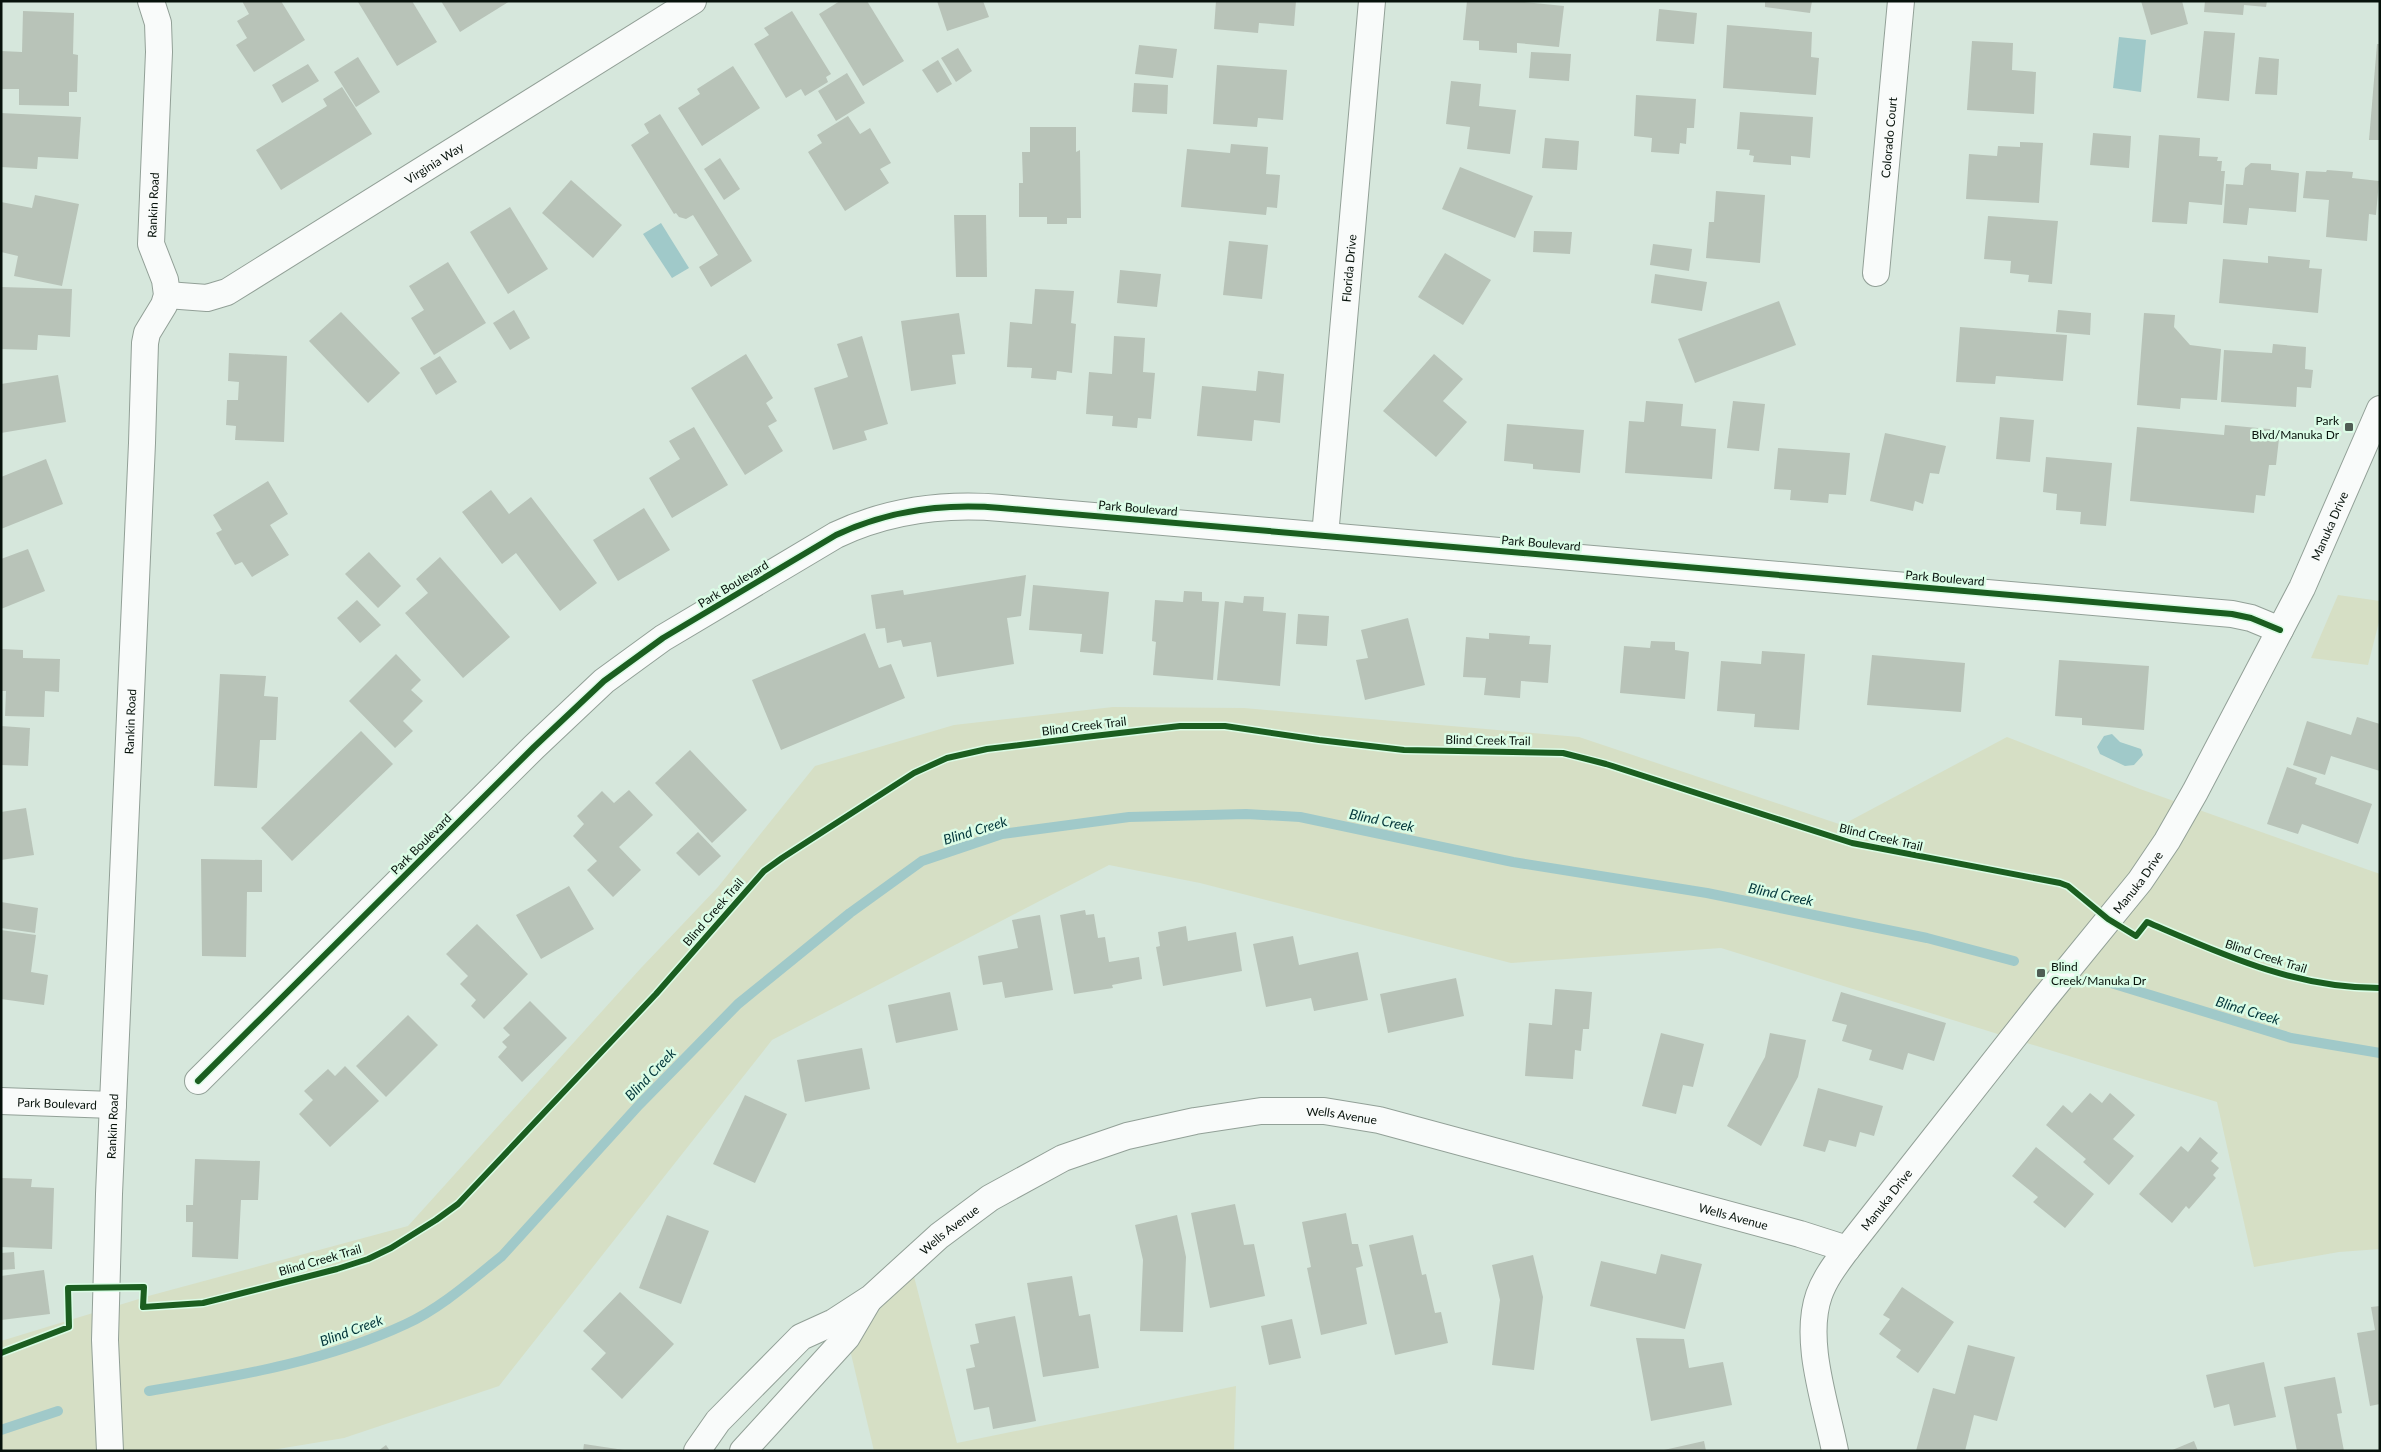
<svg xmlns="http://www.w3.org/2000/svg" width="2381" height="1452" viewBox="0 0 2381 1452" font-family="Lato,sans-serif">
	<rect width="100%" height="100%" fill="#d6e7dc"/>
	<!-- green -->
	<g fill="#d6dfc5">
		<path d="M2338 595 2380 601V618L2368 665 2311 658Z"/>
		<path d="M1113 707 1244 708 1579 737 1842 825 2007 737 2140 789 2380 874V1249L2339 1252 2254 1267 2217 1102 1721 948 1511 963 1200 883 1109 865 772 1040 499 1386 344 1438 266 1451H1V1341L152 1295 408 1226 641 968 718 887 815 766 954 725Z"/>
		<path d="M910 1261 957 1443 1236 1386 1234 1451H874L847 1337Z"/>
	</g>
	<!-- water -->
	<g fill="#a0c9c9">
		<path d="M2119 37 2146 40 2141 92 2113 88Z"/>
		<path d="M661 223 689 268 672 278 643 234Z"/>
		<path d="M2112 734 2120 742 2141 749 2143 755 2134 765 2125 766 2100 754 2097 747 2104 736Z"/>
	</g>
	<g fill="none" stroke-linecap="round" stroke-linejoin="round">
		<!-- stream -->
		<g stroke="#a0c9c9" stroke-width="10">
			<path d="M2111 983 2291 1038 2380 1053"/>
			<path d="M149 1391C237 1376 325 1362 406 1324 441 1308 472 1280 502 1256L639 1105 738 1004 850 913 922 861 1002 834 1129 817 1246 814 1300 817 1513 862 1707 893 1927 938 2014 961"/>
			<path d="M1 1430 58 1411"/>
		</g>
	</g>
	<!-- building -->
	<g fill="#b8c3b8">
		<path d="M242 1H281L305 40 254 72 236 45 247 38 237 21 249 14Z"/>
		<path d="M412 1 437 42 397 66 358 2Z"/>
		<path d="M441 1H510L460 32Z"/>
		<path d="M840 1H867L904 61 863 86 819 14Z"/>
		<path d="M937 1H983L989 17 947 31Z"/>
		<path d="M1216 1H1296L1294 26 1259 23 1258 33 1214 29Z"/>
		<path d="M1467 1H1515L1564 6 1559 47 1517 43V53L1479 50V41L1463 40Z"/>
		<path d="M1765 1H1812L1810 13 1765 7Z"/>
		<path d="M2141 1H2182L2188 24 2151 35Z"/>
		<path d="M2205 1H2267L2266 7 2244 5 2243 15 2204 12Z"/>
		<path d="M1659 9 1697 13 1694 44 1656 41Z"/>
		<path d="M23 11 74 13 73 54 78 55 77 92H69V106L19 105V89H1V51L22 52Z"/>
		<path d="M792 11 831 74 826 77 828 82 805 96 801 89 786 98 754 44 769 35 764 28Z"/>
		<path d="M1727 25 1812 32 1811 57 1819 58 1816 95 1723 88Z"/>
		<path d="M2204 31 2235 33 2229 101 2197 98Z"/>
		<path d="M1972 41 2013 43 2012 70 2036 72 2034 114 1967 110Z"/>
		<path d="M2377 44H2380V140H2369Z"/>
		<path d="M1139 45 1177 49 1173 78 1135 74Z"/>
		<path d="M958 48 972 71 956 82 941 58Z"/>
		<path d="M1531 52 1571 54 1569 81 1529 78Z"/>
		<path d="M358 57 380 92 356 107 334 72Z"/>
		<path d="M2259 57 2279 59 2277 95 2255 94Z"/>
		<path d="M938 60 952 84 937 93 922 70Z"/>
		<path d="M308 64 319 81 282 103 272 85Z"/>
		<path d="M1217 65 1287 70 1283 120 1258 118 1257 127 1213 124Z"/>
		<path d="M733 66 760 108 702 146 678 108 700 94 697 89Z"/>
		<path d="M847 73 865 103 836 121 818 91Z"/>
		<path d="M1451 81 1481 84 1479 106 1516 110 1510 154 1467 149 1470 127 1446 124Z"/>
		<path d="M1134 83 1168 85 1167 114 1132 112Z"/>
		<path d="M342 87 372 134 281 190 256 150 327 106 323 99Z"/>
		<path d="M1636 95 1696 99 1694 128H1687L1686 144 1680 143 1679 154 1651 152 1652 138 1634 136Z"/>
		<path d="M1740 112 1813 117 1810 158 1791 156V165L1753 162 1754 156 1749 155 1750 150 1737 149Z"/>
		<path d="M1 113 81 117 78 159 38 157 37 169 1 167Z"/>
		<path d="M660 114 752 261 711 287 699 267 718 255 693 215 686 219 679 217 676 213 674 214 631 145 649 133 644 124Z"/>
		<path d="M848 116 860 134 870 128 891 163 880 169 889 183 845 211 808 152 822 143 817 135Z"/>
		<path d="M1030 127H1076V152L1080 150 1081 218H1067V224H1047V217H1019V183H1023L1022 152H1030Z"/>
		<path d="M2093 133 2131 136 2129 168 2090 165Z"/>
		<path d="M2159 135 2200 138 2199 156 2218 157 2217 161H2222L2221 171H2225L2222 205 2189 202 2187 224 2152 222Z"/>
		<path d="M1545 138 1579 141 1577 170 1542 168Z"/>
		<path d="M2020 142 2043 143 2039 203 1966 199 1969 154 1997 156 1998 146 2020 147Z"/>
		<path d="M1231 144 1268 147 1266 174 1280 175 1277 208 1267 207 1266 215 1181 207 1187 149 1230 153Z"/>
		<path d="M720 158 740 189 724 200 704 169Z"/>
		<path d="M2251 163 2271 164V170L2299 173 2296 212 2249 208 2247 225 2223 223 2226 184 2243 185 2245 168Z"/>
		<path d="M1460 167 1533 196 1515 238 1442 209Z"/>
		<path d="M2327 170 2353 172 2352 178 2379 181 2376 215 2369 214 2367 241 2326 237 2329 200 2303 198 2306 171 2326 172Z"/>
		<path d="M571 180 622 225 593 258 542 213Z"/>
		<path d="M1716 191 1765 195 1760 263 1706 258 1709 222H1714Z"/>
		<path d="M35 195 79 204 62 286 14 276 18 256 1 252V202L32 208Z"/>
		<path d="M510 207 548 269 508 294 470 232Z"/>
		<path d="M954 215H986L987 277H956Z"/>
		<path d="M1988 216 2058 221 2052 284 2028 282 2029 275 2010 273 2011 261 1984 259Z"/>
		<path d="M1534 231 1572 232 1570 254 1533 252Z"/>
		<path d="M1229 241 1268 245 1262 299 1223 295Z"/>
		<path d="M1653 244 1692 249 1689 271 1650 265Z"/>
		<path d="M1445 253 1491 280 1463 325 1418 297Z"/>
		<path d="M2268 256 2310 260 2309 268 2322 269 2318 313 2219 303 2223 259 2268 263Z"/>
		<path d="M448 262 486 323 434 355 411 318 424 310 409 286Z"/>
		<path d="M1120 270 1161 274 1157 307 1117 303Z"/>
		<path d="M1655 274 1707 282 1702 311 1651 303Z"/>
		<path d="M1 287 72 289 70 337 38 335 37 350 1 349Z"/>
		<path d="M1035 289 1074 291 1071 323 1076 324 1072 373 1057 371 1056 380 1031 378 1032 368 1007 367 1010 322 1032 324Z"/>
		<path d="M1779 301 1796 345 1695 383 1678 339Z"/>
		<path d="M514 310 530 338 510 350 493 323Z"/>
		<path d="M2058 310 2091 313 2090 335 2056 332Z"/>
		<path d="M341 312 400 373 368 403 309 341Z"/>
		<path d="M959 313 965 354 952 355 956 384 911 391 901 321Z"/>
		<path d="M2144 313 2175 315 2174 327 2190 345 2221 349 2217 400 2181 398 2180 409 2137 405Z"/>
		<path d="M1960 327 2067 335 2063 381 1996 376 1995 384 1956 382Z"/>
		<path d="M862 336 888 424 864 431 867 440 833 450 814 388 848 377 837 344Z"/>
		<path d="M1114 336 1145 338 1143 372 1155 373 1151 419 1138 418 1137 428 1112 426 1113 416 1086 414 1089 372 1112 374Z"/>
		<path d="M2273 344 2306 347 2305 369 2313 370 2311 388 2297 387 2296 407 2221 402 2224 350 2272 353Z"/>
		<path d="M229 353 287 356 284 442 235 440 236 426 226 425 227 400H238L239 382 228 381Z"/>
		<path d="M746 354 773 398 766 403 777 421 768 426 783 451 745 475 691 388Z"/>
		<path d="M1434 354 1463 379 1443 401 1467 422 1436 457 1383 411Z"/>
		<path d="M440 356 457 382 436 395 420 368Z"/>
		<path d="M1258 371 1284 374 1280 423 1254 420 1252 441 1197 436 1202 386 1256 391Z"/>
		<path d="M58 375 66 422 1 433V384Z"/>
		<path d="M1646 401 1683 404 1681 426 1716 429 1712 479 1625 473 1629 421 1644 422Z"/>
		<path d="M1733 401 1765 404 1759 451 1727 448Z"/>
		<path d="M2000 417 2034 420 2030 462 1996 459Z"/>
		<path d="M1507 424 1584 430 1580 473 1533 469V464L1504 461Z"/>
		<path d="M2225 425 2280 430 2276 465H2269L2265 496 2256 495 2254 513 2130 501 2137 427 2224 435Z"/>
		<path d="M694 427 728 485 672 518 649 478 680 459 669 441Z"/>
		<path d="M1885 433 1946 446 1939 474 1930 473 1923 504 1915 501 1913 511 1870 501Z"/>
		<path d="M1778 448 1850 453 1846 495 1829 494 1828 503 1790 500 1791 490 1774 489Z"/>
		<path d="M2046 457 2112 463 2106 526 2080 524 2081 512 2056 510 2057 494 2043 492Z"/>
		<path d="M46 459 63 504 1 529V477Z"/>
		<path d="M268 481 288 514 270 525 289 555 252 577 242 562 235 565 216 533 222 530 213 515Z"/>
		<path d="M491 490 509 514 531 497 597 583 560 611 516 553 502 564 462 512Z"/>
		<path d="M644 508 670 550 618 581 593 540Z"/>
		<path d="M28 549 45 591 1 609V559Z"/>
		<path d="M369 552 401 586 378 608 345 574Z"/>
		<path d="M440 557 510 637 463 678 405 613 428 593 416 579Z"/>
		<path d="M1026 575 1021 616 1007 618 1014 664 937 677 931 642 903 647 901 640 887 643 885 628 876 629 871 595 903 590 904 595Z"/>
		<path d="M1033 585 1109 592 1103 654 1080 652 1082 634 1029 630Z"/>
		<path d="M1184 591 1202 592V601L1219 602 1213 680 1153 675 1156 642 1152 641 1155 600 1183 602Z"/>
		<path d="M1244 596 1264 597 1263 611 1286 613 1280 686 1217 680 1225 601 1243 603Z"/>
		<path d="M357 600 381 625 360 643 337 618Z"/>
		<path d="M1298 614 1329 616 1327 646 1296 644Z"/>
		<path d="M1408 618 1425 685 1365 700 1356 660 1368 658 1361 630Z"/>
		<path d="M865 633 879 668 891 664 905 698 781 750 752 680Z"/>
		<path d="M1489 633 1530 636 1529 644 1551 645 1548 683 1521 681 1520 698 1484 695 1486 678 1463 677 1466 637 1489 639Z"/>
		<path d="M1651 641 1675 642V650L1689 652 1685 699 1620 693 1624 646 1650 648Z"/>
		<path d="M1 649 23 650V658L60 659 59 692 45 691 44 717 5 716 6 691H1Z"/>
		<path d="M1762 651 1805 654 1799 730 1754 727 1755 714 1717 711 1721 661 1761 664Z"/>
		<path d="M396 654 421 680 411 690 423 701 403 721 413 731 395 748 349 701Z"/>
		<path d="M1872 655 1965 663 1961 712 1867 705Z"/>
		<path d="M2059 660 2149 666 2144 730 2082 725V718L2055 716Z"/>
		<path d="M220 674 266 676 264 696 278 697 276 740H260L257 788 214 786Z"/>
		<path d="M2357 717 2380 724V771L2331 756 2325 775 2293 765 2307 721 2351 735Z"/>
		<path d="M1 726 30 728 28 766 1 765Z"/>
		<path d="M361 731 393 764 292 861 261 828Z"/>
		<path d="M690 750 747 810 712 843 655 783Z"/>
		<path d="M2287 767 2317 778 2315 784 2372 804 2358 844 2302 824 2298 834 2267 824Z"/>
		<path d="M629 790 653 815 619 847 641 870 613 897 587 870 597 861 573 836 584 824 577 816 602 791 614 803Z"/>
		<path d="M26 808 34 855 1 860V812Z"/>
		<path d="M698 832 721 856 699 876 676 853Z"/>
		<path d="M201 859 262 860V892H247L246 957 202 956Z"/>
		<path d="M569 886 594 929 541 959 516 915Z"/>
		<path d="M1 902 38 908 35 933 1 928Z"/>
		<path d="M1085 910 1086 915 1094 914 1098 938 1105 937 1109 962 1139 957 1142 979 1112 985 1113 988 1074 994 1060 915Z"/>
		<path d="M1040 915 1053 990 1005 998 1002 982 983 985 978 956 1018 948 1012 920Z"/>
		<path d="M477 924 528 974 484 1019 471 1006 476 1000 460 984 468 976 446 954Z"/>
		<path d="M1186 926 1188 941 1236 932 1242 971 1163 986 1156 947 1160 946 1158 932Z"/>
		<path d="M1 930 36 935 31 972 48 975 44 1005 1 999Z"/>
		<path d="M1293 936 1299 965 1358 952 1368 1000 1314 1011 1311 998 1266 1007 1253 944Z"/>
		<path d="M1456 978 1464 1016 1388 1033 1380 994Z"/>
		<path d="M1555 989 1592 992 1589 1029H1583L1581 1051 1575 1050 1573 1079 1525 1076 1529 1023 1552 1025Z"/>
		<path d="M950 992 958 1030 896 1043 888 1005Z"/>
		<path d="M1841 992 1946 1023 1934 1061 1908 1053 1903 1070 1869 1060 1872 1050 1842 1041 1847 1025 1832 1021Z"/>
		<path d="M530 1001 567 1038 522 1082 498 1057 507 1047 502 1042 510 1035 503 1028Z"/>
		<path d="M408 1015 438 1045 386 1097 356 1066Z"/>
		<path d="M1661 1033 1704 1044 1693 1087 1683 1085 1676 1114 1642 1106Z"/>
		<path d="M1770 1033 1806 1040 1798 1077 1761 1146 1727 1126 1765 1057Z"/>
		<path d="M862 1048 870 1089 805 1102 797 1060Z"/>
		<path d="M345 1066 379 1101 330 1147 299 1114 313 1100 304 1091 328 1069 335 1076Z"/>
		<path d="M1818 1088 1883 1106 1874 1136 1860 1132 1856 1147 1829 1140 1825 1152 1803 1146Z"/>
		<path d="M2090 1093 2102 1103 2110 1093 2135 1115 2113 1139 2134 1156 2109 1185 2083 1162 2086 1159 2046 1125 2063 1105 2072 1113Z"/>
		<path d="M745 1095 787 1114 755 1183 713 1164Z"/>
		<path d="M2200 1137 2218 1153 2211 1161 2219 1168 2213 1175 2216 1178 2189 1209 2186 1206 2172 1223 2139 1194 2181 1146 2188 1152Z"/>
		<path d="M2036 1147 2094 1194 2065 1228 2033 1202 2038 1197 2012 1176Z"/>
		<path d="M195 1159 260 1161 258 1200H241L238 1259 192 1257 193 1222H186V1205H193Z"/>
		<path d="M2 1178 32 1179 31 1187 54 1188 52 1249 1 1247Z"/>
		<path d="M1235 1204 1244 1245 1254 1244 1265 1296 1210 1308 1191 1213Z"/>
		<path d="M1346 1213 1352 1244H1358L1363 1266 1356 1268 1367 1324 1321 1335 1307 1268 1311 1267 1302 1222Z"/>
		<path d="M667 1215 709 1231 681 1304 639 1288Z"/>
		<path d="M1177 1215 1186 1257 1183 1332 1140 1331 1143 1260 1135 1225Z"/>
		<path d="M1413 1235 1422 1275 1426 1274 1435 1313 1441 1312 1448 1343 1395 1355 1369 1245Z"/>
		<path d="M14 1252 15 1269 1 1270V1253Z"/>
		<path d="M1661 1254 1702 1264 1685 1329 1590 1306 1601 1261 1656 1274Z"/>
		<path d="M1533 1255 1543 1297 1534 1370 1492 1365 1500 1300 1492 1265Z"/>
		<path d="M44 1270 50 1314 1 1320V1276Z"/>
		<path d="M1072 1276 1079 1316 1090 1314 1099 1368 1043 1377 1027 1283Z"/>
		<path d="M1902 1287 1954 1322 1918 1373 1896 1357 1901 1350 1879 1334 1890 1319 1883 1315Z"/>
		<path d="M620 1292 674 1344 622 1399 591 1369 606 1353 583 1331Z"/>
		<path d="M2380 1306V1404L2370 1406 2357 1333 2375 1330 2371 1307Z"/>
		<path d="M1015 1316 1036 1421 993 1429 989 1407 974 1410 966 1369 975 1367 970 1345 979 1343 975 1324Z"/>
		<path d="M1292 1319 1301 1358 1269 1365 1261 1326Z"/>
		<path d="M1636 1338 1684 1339 1689 1368 1723 1362 1732 1405 1651 1421Z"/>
		<path d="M1968 1345 2015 1357 1997 1421 1974 1415 1965 1451H1916L1933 1388 1955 1394Z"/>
		<path d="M2264 1362 2276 1417 2234 1426 2229 1404 2214 1408 2206 1375Z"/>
		<path d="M2335 1377 2342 1413 2337 1414 2344 1451H2297L2284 1387Z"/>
		<path d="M1704 1441 1706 1451H1664V1450Z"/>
		<path d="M2194 1441 2198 1451H2170Z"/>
		<path d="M584 1444 624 1450V1451H583Z"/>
		<path d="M386 1445 390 1451H378Z"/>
	</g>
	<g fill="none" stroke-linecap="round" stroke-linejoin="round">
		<defs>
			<g id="minor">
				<path id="s1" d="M1876 273 1901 1"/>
				<path id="s2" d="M167 295 207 298 227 292 693 1"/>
				<path id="s3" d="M1325 536 1372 1"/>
				<path d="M198 1081 534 747 604 681 663 638 836 535C889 510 943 503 1001 508L2232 614 2251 618 2280 630"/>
				<path id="s4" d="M1 1101 113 1105"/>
				<path id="s5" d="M110 1451 105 1340 109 1194 142 443 145 343 147 333 164 305 167 295 165 280 151 244 159 52 158 23 151 1"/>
				<path id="s6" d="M697 1451 718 1421 801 1337 834 1322 871 1298 939 1236 990 1198 1063 1158 1127 1136 1195 1121 1261 1111H1324L1379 1120 1800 1234 1847 1249"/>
				<path d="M743 1451 847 1337 867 1303"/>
				<path id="s7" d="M1835 1451C1826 1404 1803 1341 1819 1295 1825 1278 1836 1264 1847 1249L2043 1000 2140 881 2167 841 2195 792 2302 588 2380 409"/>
			</g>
		</defs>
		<!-- minor casing -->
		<use href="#minor" stroke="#92a097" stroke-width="28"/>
		<!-- minor -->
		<use href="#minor" stroke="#f9fbfa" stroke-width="26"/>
		<defs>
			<g id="cycleway">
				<path d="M198 1081 534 747 604 681 663 638 836 535C889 510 943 503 1001 508L2232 614 2251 618 2280 630"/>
				<path d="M1 1353 69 1327 68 1288 144 1287 143 1307 203 1303 337 1269 368 1259 391 1248 436 1220 458 1204 656 994 764 871 782 858 914 773 947 758 987 749 1085 737 1180 726H1225L1319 740 1404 750 1563 753 1606 764 1852 843 2060 883 2068 886 2108 919 2136 936 2147 922C2224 955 2294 988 2380 988"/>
			</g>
		</defs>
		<!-- cycleway casing -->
		<use href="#cycleway" stroke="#dbfce6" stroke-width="9"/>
		<!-- cycleway -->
		<use href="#cycleway" stroke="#1b5e20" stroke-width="6"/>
	</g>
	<!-- markers -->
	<g fill="#4f5d54" stroke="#dbfce6" stroke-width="2">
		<rect x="2344" y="422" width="10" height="10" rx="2.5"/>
		<rect x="2036" y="968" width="10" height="10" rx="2.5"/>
	</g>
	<g text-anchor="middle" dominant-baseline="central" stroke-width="5" stroke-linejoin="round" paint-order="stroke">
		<!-- street labels -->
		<g font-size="12" fill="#07120b" stroke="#dbfce6">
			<text stroke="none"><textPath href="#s1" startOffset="136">Colorado Court</textPath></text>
			<text stroke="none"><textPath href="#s2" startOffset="305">Virginia Way</textPath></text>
			<text stroke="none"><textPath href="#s5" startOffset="1255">Rankin Road</textPath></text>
			<text stroke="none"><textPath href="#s3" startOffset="269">Florida Drive</textPath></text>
			<text transform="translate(1138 508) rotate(5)">Park Boulevard</text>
			<text stroke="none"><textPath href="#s7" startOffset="1086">Manuka Drive</textPath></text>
			<text transform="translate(1541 543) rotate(5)">Park Boulevard</text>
			<text transform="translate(1945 578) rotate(5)">Park Boulevard</text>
			<text transform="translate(733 584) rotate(-31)">Park Boulevard</text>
			<text stroke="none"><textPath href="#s5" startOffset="730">Rankin Road</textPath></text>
			<text transform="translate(1084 726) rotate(-7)">Blind Creek Trail</text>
			<text transform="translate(1488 740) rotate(1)">Blind Creek Trail</text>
			<text transform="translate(1881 837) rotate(13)">Blind Creek Trail</text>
			<text transform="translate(421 844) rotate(-45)">Park Boulevard</text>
			<text stroke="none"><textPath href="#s7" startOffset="681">Manuka Drive</textPath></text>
			<text transform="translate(713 912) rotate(-49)">Blind Creek Trail</text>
			<text transform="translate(2266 956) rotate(18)">Blind Creek Trail</text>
			<text stroke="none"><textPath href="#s4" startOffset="56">Park Boulevard</textPath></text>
			<text stroke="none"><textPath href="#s6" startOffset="759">Wells Avenue</textPath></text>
			<text stroke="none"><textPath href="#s5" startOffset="325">Rankin Road</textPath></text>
			<text stroke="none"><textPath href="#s7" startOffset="276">Manuka Drive</textPath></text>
			<text stroke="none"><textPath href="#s6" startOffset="1164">Wells Avenue</textPath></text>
			<text stroke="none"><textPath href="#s6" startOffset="339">Wells Avenue</textPath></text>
			<text transform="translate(320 1260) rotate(-16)">Blind Creek Trail</text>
		</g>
		<!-- poi labels -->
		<g font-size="12" fill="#07120b" stroke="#dbfce6" text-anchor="end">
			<text x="2339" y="420">Park<tspan x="2339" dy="14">Blvd/Manuka Dr</tspan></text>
			<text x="2051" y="966" text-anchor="start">Blind<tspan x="2051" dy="14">Creek/Manuka Dr</tspan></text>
		</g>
		<!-- water labels -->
		<g font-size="14" font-style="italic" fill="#003438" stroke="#dbfce6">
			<text transform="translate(1382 820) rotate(12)">Blind Creek</text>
			<text transform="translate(975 830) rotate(-17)">Blind Creek</text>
			<text transform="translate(1781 894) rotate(12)">Blind Creek</text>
			<text transform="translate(2248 1010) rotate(17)">Blind Creek</text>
			<text transform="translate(650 1074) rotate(-46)">Blind Creek</text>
			<text transform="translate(351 1330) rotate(-20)">Blind Creek</text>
		</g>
	</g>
	<!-- border -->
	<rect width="2381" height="1452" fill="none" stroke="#07120b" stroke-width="5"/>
</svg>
